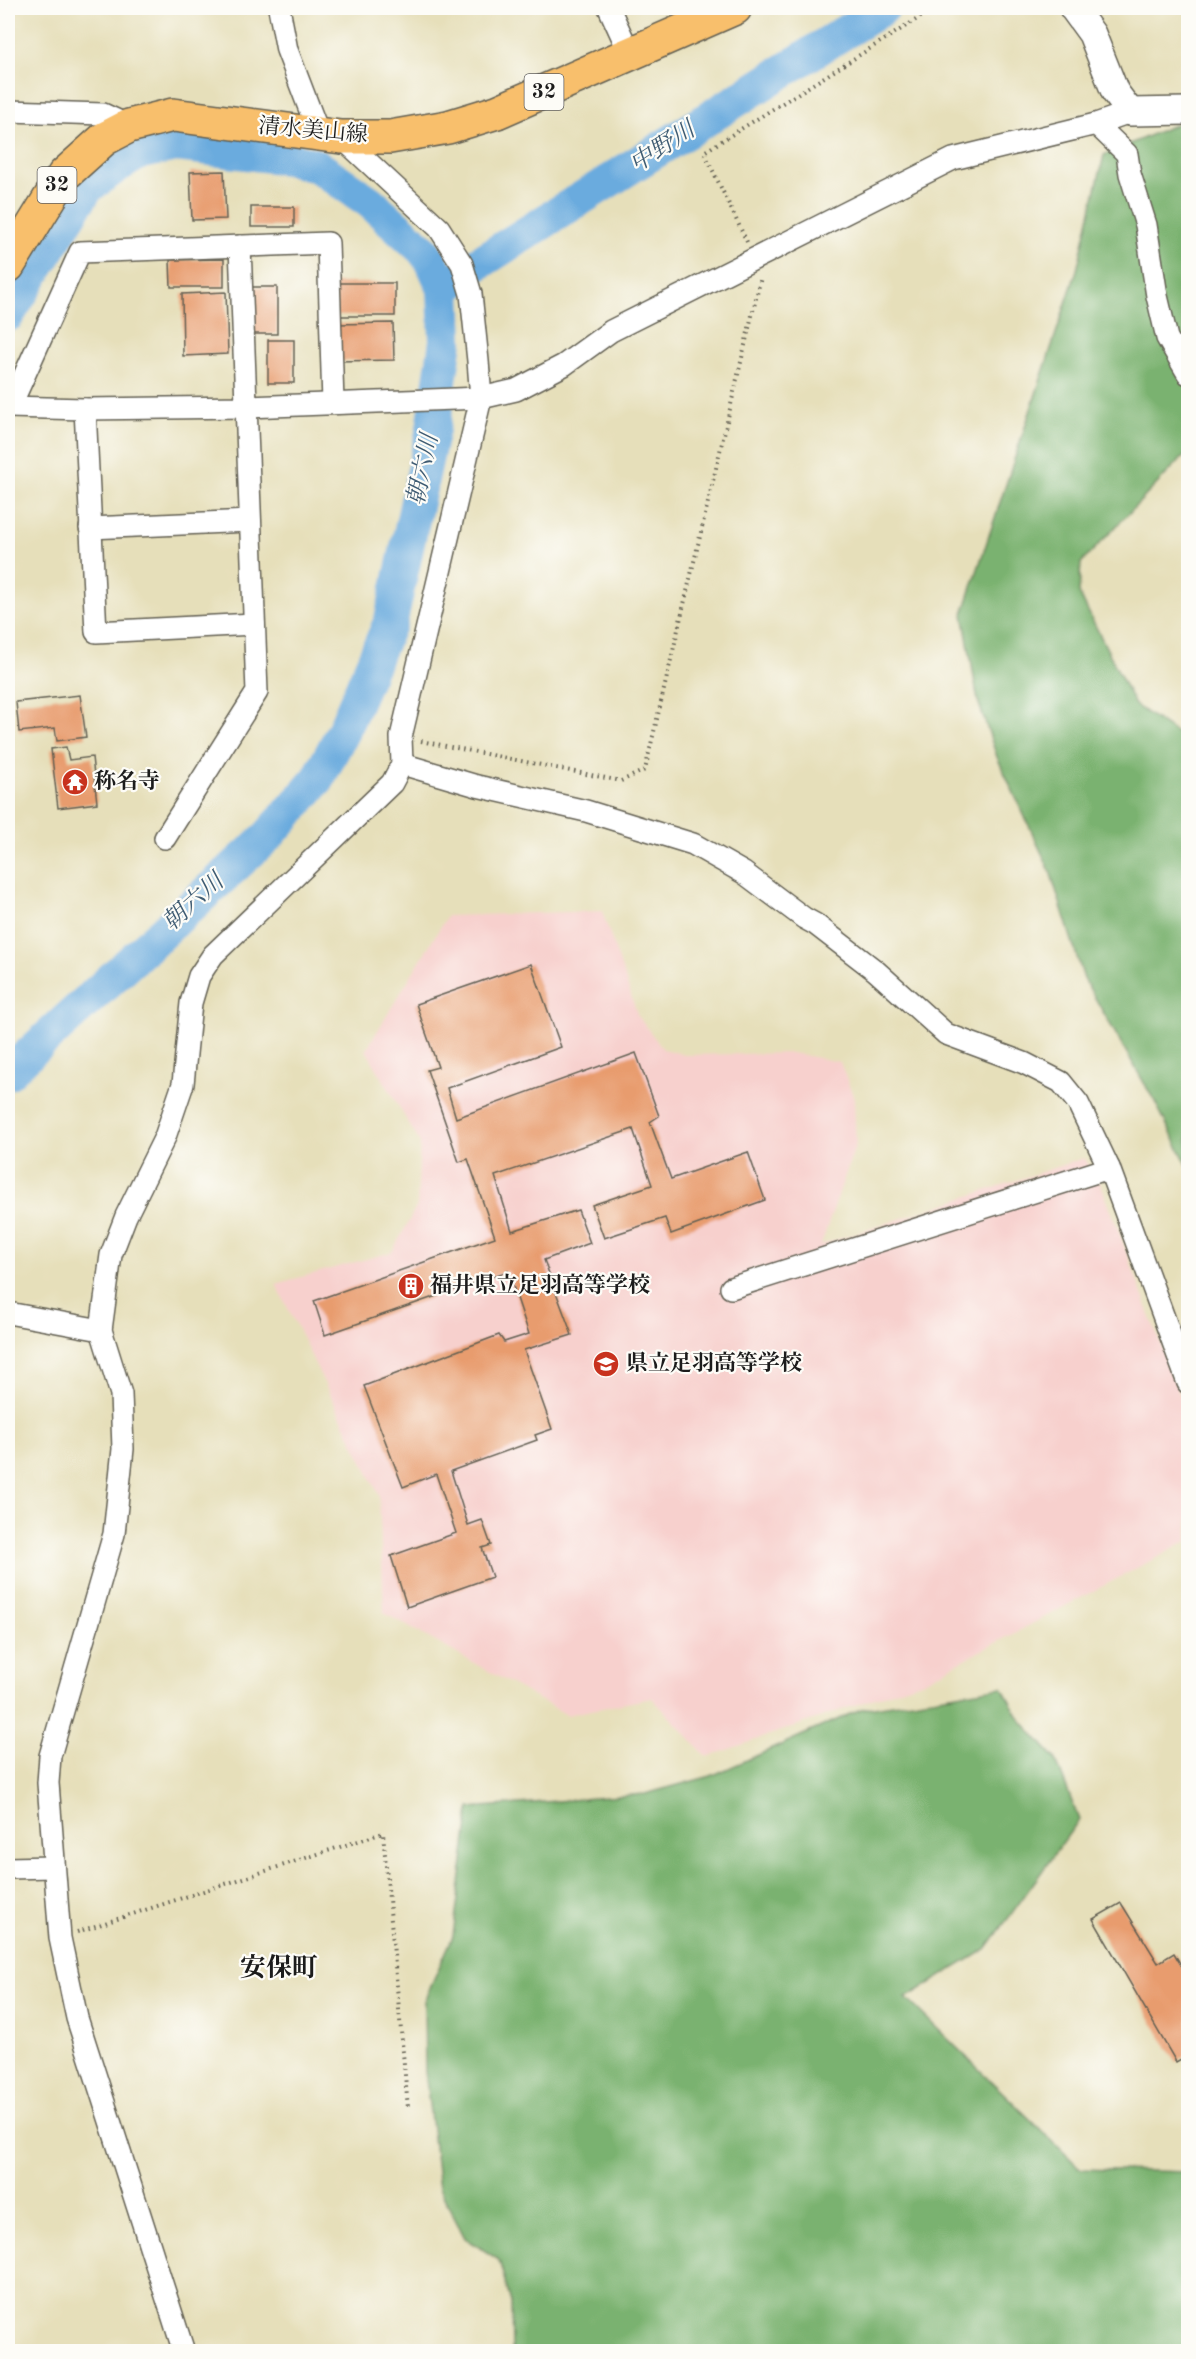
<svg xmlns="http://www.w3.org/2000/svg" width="1196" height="2359" viewBox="0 0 1196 2359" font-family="'Old Standard TT','Noto Serif JP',serif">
	<rect width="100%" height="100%" fill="#fdfcf7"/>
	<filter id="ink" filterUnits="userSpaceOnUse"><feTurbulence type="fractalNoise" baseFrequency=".0167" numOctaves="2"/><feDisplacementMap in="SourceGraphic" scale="12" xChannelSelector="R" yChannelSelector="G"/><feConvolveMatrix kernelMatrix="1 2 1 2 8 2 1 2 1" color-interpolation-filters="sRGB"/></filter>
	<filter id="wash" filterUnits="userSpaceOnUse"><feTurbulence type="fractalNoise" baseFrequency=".008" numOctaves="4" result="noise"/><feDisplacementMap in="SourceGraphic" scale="24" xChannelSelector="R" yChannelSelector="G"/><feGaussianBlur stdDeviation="1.35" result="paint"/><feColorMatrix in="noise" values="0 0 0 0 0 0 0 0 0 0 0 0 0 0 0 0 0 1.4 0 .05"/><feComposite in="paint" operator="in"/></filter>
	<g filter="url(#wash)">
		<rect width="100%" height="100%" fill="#e6dfba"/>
		<!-- built -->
		<path fill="#f7d0cd" d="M602 911 638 1016 663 1049 686 1055 792 1053 840 1062 854 1098 856 1144 821 1245 1084 1158 1101 1184 1188 1417V1541L924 1681 707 1757 652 1698 567 1715 384 1613 379 1495 276 1284 392 1252 417 1206 420 1143 366 1050 447 916Z"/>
		<!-- forest -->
		<g fill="#7ab26f" stroke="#4b6746" stroke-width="1.5">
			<path d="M1188 119V454L1181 459 1081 563 1079 593 1135 705 1188 741V1166L1154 1100 1084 979 1050 871 997 757 978 701 963 614 1077 270 1104 155Z"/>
			<path d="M1002 1687 1020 1719 1055 1758 1079 1820 986 1949 906 1998 1081 2169 1188 2172V2351H512L511 2303 499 2260 465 2238 439 2188 425 2071 424 2001 453 1936 470 1808 645 1794 711 1776 861 1709Z"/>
		</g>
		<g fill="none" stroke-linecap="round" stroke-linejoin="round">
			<!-- river -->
			<g stroke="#6aabde" stroke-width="34">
				<path d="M444 289 479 263 883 8"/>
				<path d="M8 315 87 188 114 168 141 152 176 145 288 158 317 166 370 202 422 249 432 262 444 289 446 341 433 429 391 620 344 729 318 779 268 836 8 1073"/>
			</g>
		</g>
		<g id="blocks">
			<!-- building -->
			<g fill="#e89c6e">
				<path d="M224 171 226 219 192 220 190 172Z"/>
				<rect x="251" y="207" width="43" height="20"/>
				<path d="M224 259V287H171L170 260Z"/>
				<rect x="335" y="283" width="60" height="33"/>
				<rect x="246" y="287" width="31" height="47"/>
				<path d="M226 292 228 354 183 356 182 294Z"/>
				<path d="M393 323 394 360 336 361 335 324Z"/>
				<rect x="268" y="340" width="26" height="43"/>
				<path d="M80 695 86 737 57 741 55 728 19 732 16 702Z"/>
				<path d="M66 747 69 760 92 757 97 803 58 808 51 749Z"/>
				<path d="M531 964 561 1047 447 1088 456 1118 636 1053 659 1116 650 1122 671 1179 748 1152 765 1200 671 1234 665 1218 604 1238 592 1205 652 1185 633 1129 495 1176 512 1231 578 1210 590 1243 544 1260 572 1335 524 1350 552 1429 535 1435 537 1440 451 1471 468 1525 482 1520 491 1545 482 1548 492 1577 407 1607 391 1556 456 1533 436 1474 403 1487 364 1386 499 1335 504 1342 529 1334 508 1271 325 1335 314 1301 495 1237 468 1159 459 1162 427 1070 438 1067 416 1004Z"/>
				<path d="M1121 1903 1158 1963 1174 1953 1188 1977V2055L1176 2062 1093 1919Z"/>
			</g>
		</g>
	</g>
	<g filter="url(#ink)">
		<use href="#blocks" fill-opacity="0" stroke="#636053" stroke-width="1.5"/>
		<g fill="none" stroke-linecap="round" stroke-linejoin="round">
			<defs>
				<g id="minor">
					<path d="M279 8 287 50 319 134"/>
					<path d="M609 8 630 54"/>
					<path d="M8 111 103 114 129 126"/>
					<path d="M1096 124 1127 154 1130 174 1146 225 1157 296 1167 338 1188 374"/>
					<path d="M8 407 85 409 246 407 481 398 516 390 564 365 611 331 953 159 1096 124 1130 112"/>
					<path d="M10 407 80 252 328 243 333 403"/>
					<path d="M85 409 96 632 254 624"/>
					<path d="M90 528 250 521"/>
					<path d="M402 764 477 786 586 811 693 844 744 873 804 918 815 924 876 971 946 1034 1024 1063 1061 1082 1078 1103 1109 1168 1188 1383"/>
					<path d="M165 838 257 692 240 246"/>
					<path d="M731 1288 1109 1168"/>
					<path d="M8 1313 101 1330"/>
					<path d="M8 1868 53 1867"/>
					<path d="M184 2352 77 2018 60 1938 48 1783 50 1756 114 1534 123 1449 121 1394 101 1330 111 1255 126 1216 165 1137 183 1084 191 1003 199 976 213 955 392 783 402 764 401 737 481 398 478 361 471 294 462 264 439 228 341 137"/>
				</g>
				<path id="tertiary" d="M1073 8 1092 34 1115 92 1130 112 1188 111"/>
				<path id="primary" d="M8 266 64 175 104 139 129 126 173 115 341 137H390L448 127 497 112 735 8"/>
			</defs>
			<!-- minor casing -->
			<use href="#minor" stroke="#636053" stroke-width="24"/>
			<!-- tertiary casing -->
			<use href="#tertiary" stroke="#636053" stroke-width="30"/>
			<!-- primary casing -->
			<use href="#primary" stroke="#636053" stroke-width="36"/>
			<!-- path -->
			<g stroke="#636053" stroke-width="4" stroke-dasharray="1.5 4.5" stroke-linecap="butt">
				<path d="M747 242 704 152 935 8"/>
				<path d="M421 741 621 781 645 770 761 277"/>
				<path d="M77 1932 383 1833 408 2108"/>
			</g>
			<!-- minor -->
			<use href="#minor" stroke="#fff" stroke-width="21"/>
			<!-- tertiary -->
			<use href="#tertiary" stroke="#fff" stroke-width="27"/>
			<!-- primary -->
			<use href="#primary" stroke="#f8bf6c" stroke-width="33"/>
		</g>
	</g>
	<!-- icons -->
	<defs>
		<symbol id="temple-disc" viewBox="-11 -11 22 22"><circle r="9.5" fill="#c8321e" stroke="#fdfcf7"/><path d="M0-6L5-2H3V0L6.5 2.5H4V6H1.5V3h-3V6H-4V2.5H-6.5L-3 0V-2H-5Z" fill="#fff"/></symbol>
		<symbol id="building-disc" viewBox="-11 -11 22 22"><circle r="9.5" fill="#c8321e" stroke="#fdfcf7"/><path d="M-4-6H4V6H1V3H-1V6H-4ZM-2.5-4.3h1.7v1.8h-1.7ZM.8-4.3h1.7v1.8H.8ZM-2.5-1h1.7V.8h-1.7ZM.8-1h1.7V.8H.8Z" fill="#fff"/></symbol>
		<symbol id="school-disc" viewBox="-11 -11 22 22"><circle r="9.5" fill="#c8321e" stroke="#fdfcf7"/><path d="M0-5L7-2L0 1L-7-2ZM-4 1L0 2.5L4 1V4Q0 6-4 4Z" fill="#fff"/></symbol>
	</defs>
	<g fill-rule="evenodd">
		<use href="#temple-disc" x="60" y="767" width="30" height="30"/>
		<use href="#building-disc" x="396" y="1271" width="30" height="30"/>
		<use href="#school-disc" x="591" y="1349" width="30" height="30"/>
	</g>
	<g text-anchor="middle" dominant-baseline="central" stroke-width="4.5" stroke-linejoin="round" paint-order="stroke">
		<!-- shield labels -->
		<g fill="#fdfcf7" stroke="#605f5e" stroke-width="1.5">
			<rect x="524.5" y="74" width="39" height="36" rx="4.5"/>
			<rect x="37.5" y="167" width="39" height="36" rx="4.5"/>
		</g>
		<g font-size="21" font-weight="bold" fill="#1c1c1c">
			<text x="544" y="92">32</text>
			<text x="57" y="185">32</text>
		</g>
		<!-- street labels -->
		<g font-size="22" fill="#1c1c1c" stroke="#fdfcf7">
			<text transform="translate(313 131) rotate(5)">清水美山線</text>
		</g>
		<!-- poi labels -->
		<g font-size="22" font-weight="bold" fill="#1c1c1c" stroke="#fdfcf7" text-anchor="start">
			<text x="94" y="782">称名寺</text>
			<text x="430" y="1286">福井県立足羽高等学校</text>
			<text x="626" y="1364">県立足羽高等学校</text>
		</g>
		<!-- water labels -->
		<g font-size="24" font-style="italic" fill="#3f5c73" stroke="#fdfcf7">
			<text transform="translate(663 148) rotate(-33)">中野川</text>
			<text transform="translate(424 470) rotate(-78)">朝六川</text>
			<text transform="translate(194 903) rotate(-42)">朝六川</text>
		</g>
		<!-- quarter labels -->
		<g font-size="26" font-weight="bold" fill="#1c1c1c" stroke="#fdfcf7">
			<text x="279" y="1969">安保町</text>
		</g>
	</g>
	<!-- margin -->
	<rect width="1196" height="2359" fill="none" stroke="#fdfcf7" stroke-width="30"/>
</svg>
